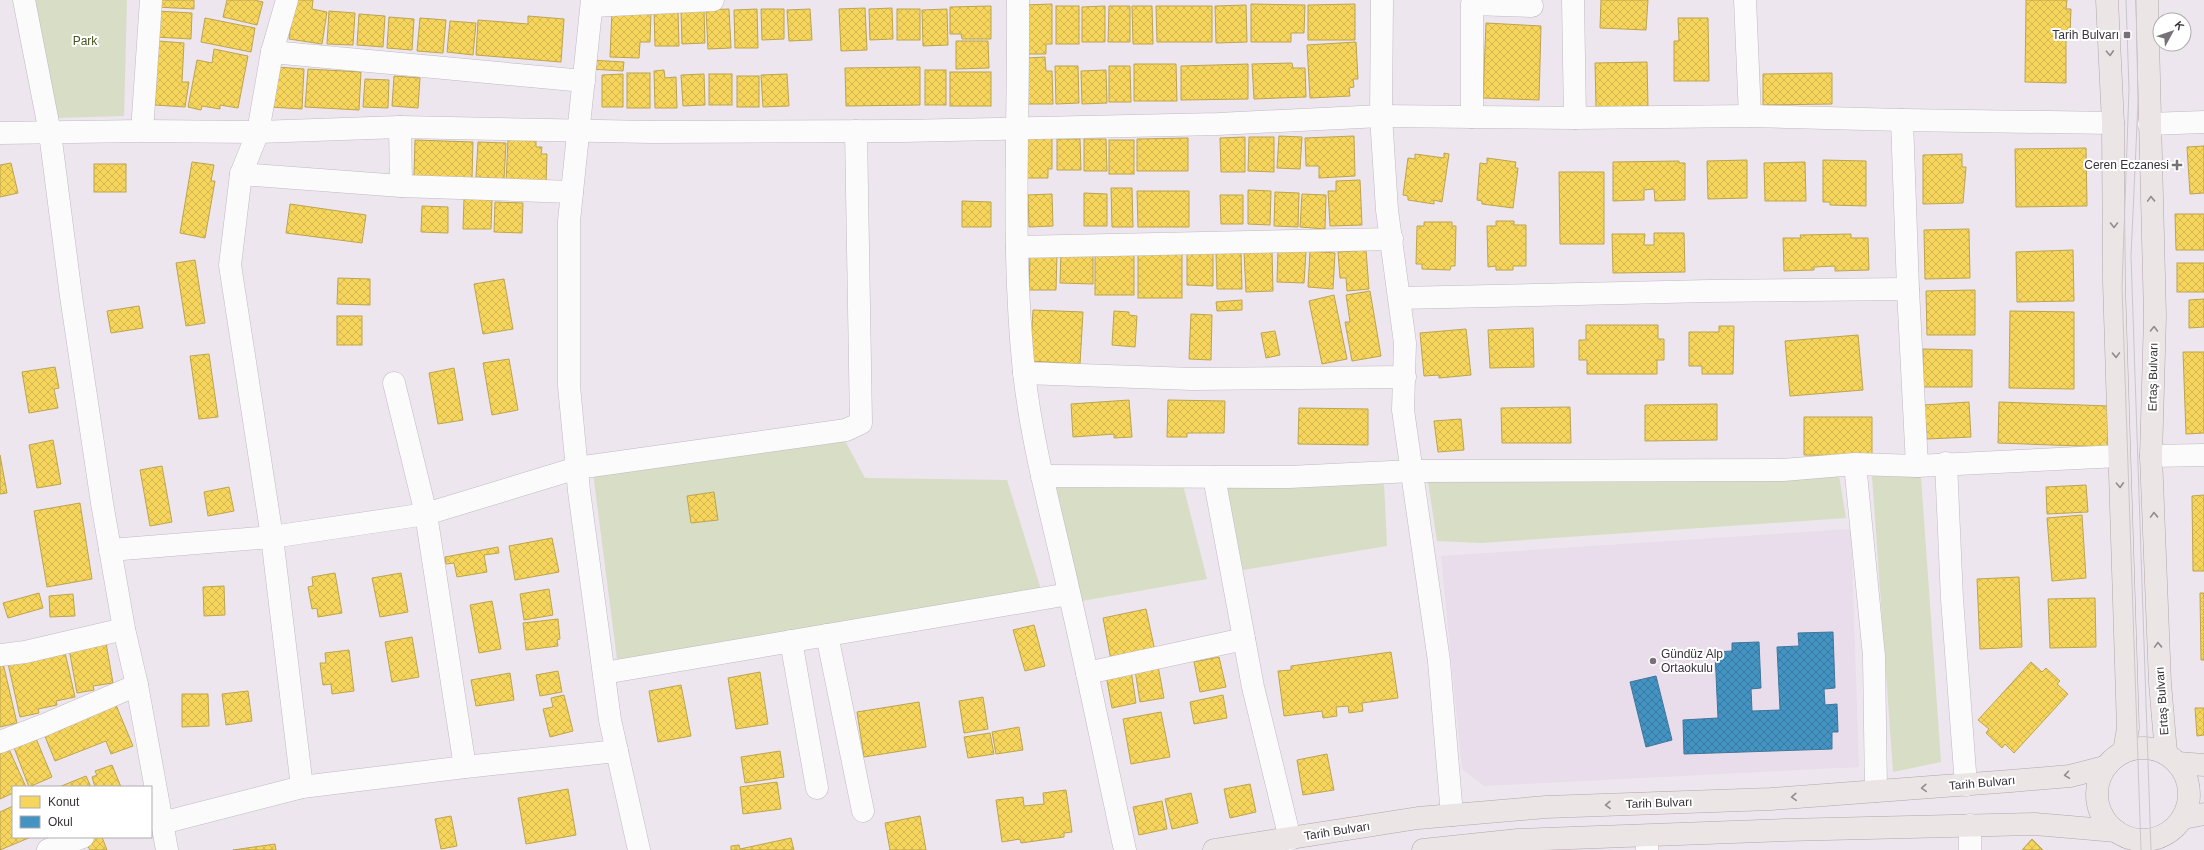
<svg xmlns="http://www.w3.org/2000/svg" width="2204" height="850" viewBox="0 0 2204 850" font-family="Arial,sans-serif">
	<defs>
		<pattern id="homes-cross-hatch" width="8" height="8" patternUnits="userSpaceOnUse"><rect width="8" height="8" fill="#f6d55c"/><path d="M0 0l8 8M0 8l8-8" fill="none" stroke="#d4b751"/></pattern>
		<pattern id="schools-cross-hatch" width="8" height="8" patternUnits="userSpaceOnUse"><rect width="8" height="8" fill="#4393c3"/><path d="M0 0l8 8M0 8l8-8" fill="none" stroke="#39799f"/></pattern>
	</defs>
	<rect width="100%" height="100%" fill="#ede6ee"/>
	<!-- built -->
	<path fill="#e9dceb" d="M1851 529 1859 767 1484 786 1462 769 1441 556Z"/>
	<!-- park -->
	<g fill="#d8ddc5">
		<path d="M34 0H127L124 116 57 118Z"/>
		<path d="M843 437 865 478 1007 480 1043 596 617 659 593 473Z"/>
		<path d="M1839 476 1846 518 1481 543 1437 541 1428 482Z"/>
		<path d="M1872 476 1921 477 1941 762 1893 772Z"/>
		<path d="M1384 483 1387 546 1243 570 1227 488Z"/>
		<path d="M1183 485 1207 579 1082 601 1054 488Z"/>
	</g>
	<!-- homes -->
	<g fill="url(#homes-cross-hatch)" stroke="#bda451">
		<path d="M157 0H194V9L156 7Z"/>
		<path d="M227 0H254L263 2 257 25 223 17Z"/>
		<path d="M294 0H313L312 9 327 12 322 44 289 39Z"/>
		<path d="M1601 0H1648L1646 30 1600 28Z"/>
		<path d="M2026 0H2067L2066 9H2071L2070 35H2066V83L2025 82Z"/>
		<path d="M1052 4V44H1046V54H1026V5Z"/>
		<path d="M1251 4 1305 5 1304 33H1291V42H1251Z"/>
		<path d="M1355 4V40H1308V5Z"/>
		<path d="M1246 5 1247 42 1216 43 1215 6Z"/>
		<path d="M991 6V39H962L961 34H950V7Z"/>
		<rect x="1056" y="6" width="23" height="38"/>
		<path d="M1105 6V42H1082V7Z"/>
		<path d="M1109 6H1130V42H1108Z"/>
		<path d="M1132 6H1152L1153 44H1133Z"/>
		<path d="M1156 6H1212V42H1157Z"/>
		<path d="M865 8 867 50 841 51 839 9Z"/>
		<path d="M892 8 893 39 870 40 869 9Z"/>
		<path d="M729 9 731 48 708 49 706 10Z"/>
		<path d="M757 9 758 48H735L734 10Z"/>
		<path d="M761 9H784V39L762 40Z"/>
		<path d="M810 9 812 40 789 41 787 10Z"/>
		<rect x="897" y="9" width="23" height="31"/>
		<path d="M947 9 948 45 923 46 922 10Z"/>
		<path d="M612 10 651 12 650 42H640L639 58 610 57Z"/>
		<path d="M704 10 705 43 682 44 681 11Z"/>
		<path d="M156 11 192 13 191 39 155 37Z"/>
		<path d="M329 11 355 13 353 45 327 44Z"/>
		<path d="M654 11H678L679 46H655Z"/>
		<path d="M359 14 385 16 383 47 357 45Z"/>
		<path d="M528 16 564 19 561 62 476 55 478 20 528 24Z"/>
		<path d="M389 17 414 19 412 50 387 48Z"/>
		<path d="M205 18 255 28 251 52 201 42Z"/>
		<path d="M420 18 446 20 443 53 417 51Z"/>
		<path d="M1678 18H1708L1709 81H1674V41H1679Z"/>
		<path d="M450 21 476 23 473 55 447 52Z"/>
		<path d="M1486 23 1541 26 1539 100 1483 98Z"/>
		<path d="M158 41 184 43 182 82H189L185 107 155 105Z"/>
		<path d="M956 41H988L989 68 956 69Z"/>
		<path d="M1356 42 1358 79H1353L1354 87 1349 88 1350 96 1310 98 1307 45Z"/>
		<path d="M214 49 248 56 238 108 220 105V109L202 106 201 110 188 107 197 60 212 63Z"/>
		<path d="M1045 57 1046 71H1052L1053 104H1028L1027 58Z"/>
		<path d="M590 60 624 62 623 71 590 69Z"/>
		<path d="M1647 62 1648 106 1596 107 1595 63Z"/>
		<path d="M1292 63 1293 68H1305L1306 97 1254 99 1252 64Z"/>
		<path d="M1134 64H1176L1177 101H1134Z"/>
		<path d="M1248 64V99L1181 100V66Z"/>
		<path d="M1055 66H1078L1079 103 1056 104Z"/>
		<path d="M1109 66H1130L1131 102H1109Z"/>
		<path d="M276 67 304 69 302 109 270 107Z"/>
		<path d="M920 67V105L846 106 845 68Z"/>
		<path d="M308 69 361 72 359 110 305 107Z"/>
		<path d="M664 70 665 78 676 77 677 108H655L654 71Z"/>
		<rect x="925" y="70" width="21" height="35"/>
		<path d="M1106 70 1107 103 1082 104 1081 71Z"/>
		<rect x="950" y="72" width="41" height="34"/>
		<rect x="627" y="73" width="23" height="35"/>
		<path d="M1832 73V104L1763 105V74Z"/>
		<path d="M623 74V107H602V75Z"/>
		<path d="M704 74 705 105 683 106 681 75Z"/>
		<rect x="709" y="74" width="23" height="31"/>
		<path d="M787 74 789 106 763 107 761 75Z"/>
		<path d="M394 76 420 78 418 108 392 106Z"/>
		<rect x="737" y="76" width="22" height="31"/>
		<path d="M365 79 389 80 388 108 363 107Z"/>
		<path d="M1279 136 1302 137 1300 169 1277 168Z"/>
		<path d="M1354 136 1355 176 1319 178V166H1306L1305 138Z"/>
		<path d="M1245 137V172H1221L1220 138Z"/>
		<path d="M1249 137H1274V172L1248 171Z"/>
		<path d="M1052 138V169H1048V178H1027L1026 139Z"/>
		<path d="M1188 138V171H1137V139Z"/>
		<path d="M1057 139H1080L1081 170H1057Z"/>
		<path d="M1084 139H1106L1107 171H1084Z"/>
		<path d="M415 140 473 142 472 178 414 176Z"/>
		<path d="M508 140 536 141V147H542L541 154H547L546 184 506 182Z"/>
		<rect x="1109" y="140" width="25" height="34"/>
		<path d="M478 142 506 143 504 179 476 177Z"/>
		<path d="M2204 146V193L2190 194 2187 147Z"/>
		<path d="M2086 148 2087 206 2016 207 2015 149Z"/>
		<path d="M1444 153 1449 154 1442 202 1434 200V204L1408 200V196L1403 195 1408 158 1415 159V154L1444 158Z"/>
		<path d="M1962 154V167H1966L1963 203 1923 204V155Z"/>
		<path d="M1487 158 1516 162 1515 168H1518L1513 208 1482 204V201L1477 200 1480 163 1487 164Z"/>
		<path d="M1747 160V198L1708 199 1707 161Z"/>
		<path d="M1823 160 1866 161V206L1830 205V202H1823Z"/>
		<path d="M1679 161V163H1685V200L1655 201 1654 189 1644 190V200L1613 201V162Z"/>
		<path d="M192 162 214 165 211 181H215L205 238 180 233Z"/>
		<path d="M1805 162 1806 201H1765L1764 163Z"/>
		<path d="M11 163 18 193 0 197V165Z"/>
		<rect x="94" y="164" width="32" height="28"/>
		<path d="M1559 172H1604V244H1560Z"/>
		<path d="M1360 180 1362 225 1330 226 1328 191H1336V181Z"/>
		<path d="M1111 188H1132L1133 227H1112Z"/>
		<path d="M1248 190 1271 191 1270 225 1248 224Z"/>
		<path d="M1137 191H1189V227H1138Z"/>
		<path d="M1275 192 1299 193 1298 227 1274 226Z"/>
		<path d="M1084 193 1107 194V226H1084Z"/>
		<path d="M1052 194 1053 226 1029 227 1028 195Z"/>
		<path d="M1302 194 1326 195 1325 229 1300 227Z"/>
		<path d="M1220 195H1243V224H1221Z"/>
		<path d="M464 199 492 200 491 229H463Z"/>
		<path d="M962 201 991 202V227H962Z"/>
		<path d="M495 202 523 203 522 233 494 232Z"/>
		<path d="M290 204 366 215 362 243 286 233Z"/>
		<path d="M422 206 448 207V233L421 232Z"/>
		<path d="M2175 214H2204V250H2176Z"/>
		<path d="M1496 221H1514V225H1526V266H1513V270H1496V266L1488 267 1487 226H1496Z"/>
		<path d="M1424 222H1452V226H1456L1455 266H1451L1450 270 1422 269V264H1416L1417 226H1424Z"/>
		<path d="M1969 229 1970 278 1925 279 1924 230Z"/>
		<path d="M1654 233H1684L1685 272 1613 273 1612 234H1645L1644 245H1654Z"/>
		<path d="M1851 234V238H1868L1869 270 1835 271V266L1814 267V270L1784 271 1783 238H1801L1800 235Z"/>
		<path d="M1278 250 1306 251 1304 283 1277 282Z"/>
		<path d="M1366 250 1369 289 1347 291 1346 278H1340L1338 252Z"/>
		<path d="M2073 250 2074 301 2017 302 2016 252Z"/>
		<path d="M1061 251 1093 252V284L1060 283Z"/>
		<path d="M1272 251 1273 291 1246 292 1244 252Z"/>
		<path d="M1310 251 1335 253 1333 289 1308 287Z"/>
		<rect x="1095" y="252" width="39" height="43"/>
		<rect x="1138" y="252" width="44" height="46"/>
		<path d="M1187 252 1213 253V286L1187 285Z"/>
		<path d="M1030 253 1057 254 1056 290H1029Z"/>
		<path d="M1216 253H1241L1242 289H1217Z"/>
		<path d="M195 260 205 323 186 326 176 263Z"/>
		<rect x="2177" y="263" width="27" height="29"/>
		<path d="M338 278 370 279V305L337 304Z"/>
		<path d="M504 279 513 329 483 334 474 284Z"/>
		<path d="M1975 290V335H1927L1926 291Z"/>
		<path d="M1370 291 1381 356 1352 361 1345 322H1350L1346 295Z"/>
		<path d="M1334 295 1347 359 1322 364 1309 301Z"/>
		<path d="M2204 299V327L2189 328V300Z"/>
		<path d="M1242 300V310L1217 311 1216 302Z"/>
		<path d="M139 306 143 328 111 333 107 311Z"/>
		<path d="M1033 310 1083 312 1080 364 1030 361Z"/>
		<path d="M1114 311 1129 312V315L1137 316 1135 347 1112 345Z"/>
		<path d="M2010 311 2074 312V389L2009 388Z"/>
		<path d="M1191 314 1212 315 1211 360 1189 359Z"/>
		<rect x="337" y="316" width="25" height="29"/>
		<path d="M1586 325H1658V339H1664V360H1657V374H1587V360H1579V340H1586Z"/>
		<path d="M1719 326H1734L1733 374H1702V366H1689V332H1719Z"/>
		<path d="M1533 328 1534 367 1490 368 1488 330Z"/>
		<path d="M1466 329 1471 375 1439 378V375L1424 376 1420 333Z"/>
		<path d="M1275 331 1280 355 1266 358 1261 333Z"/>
		<path d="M1858 335 1863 390 1790 396 1785 341Z"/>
		<path d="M1923 349 1972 350V387H1923Z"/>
		<path d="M2183 352H2204V433L2186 434Z"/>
		<path d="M209 354 218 417 199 419 190 356Z"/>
		<path d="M509 359 518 410 492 415 483 363Z"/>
		<path d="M55 367 59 388 54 389 58 408 29 413 22 372Z"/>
		<path d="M454 368 463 420 438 424 429 373Z"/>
		<path d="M1129 400 1132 437 1114 438V434L1073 437 1071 404Z"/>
		<path d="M1168 400 1225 401 1224 433H1187V437H1167Z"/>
		<path d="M1969 402 1971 437 1927 439 1924 405Z"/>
		<path d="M1999 402 2109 406 2107 447 1998 443Z"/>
		<path d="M1717 404V440L1645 441V405Z"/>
		<path d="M1570 407 1571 443H1502L1501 408Z"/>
		<path d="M1299 408 1368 409V445L1298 444Z"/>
		<path d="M1804 417H1872V456L1804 455Z"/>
		<path d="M1461 419 1464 450 1438 452 1434 421Z"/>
		<path d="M53 440 61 484 37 488 29 445Z"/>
		<path d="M0 455 7 493 0 494Z"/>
		<path d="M162 466 172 522 150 526 140 470Z"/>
		<path d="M2086 485 2088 512 2047 514 2046 487Z"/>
		<path d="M229 487 234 511 208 516 204 492Z"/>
		<path d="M714 492 718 520 691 523 687 496Z"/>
		<path d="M2204 495V571H2193L2192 496Z"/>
		<path d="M80 503 92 579 47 587 34 511Z"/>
		<path d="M2082 515 2086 578 2052 581 2047 518Z"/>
		<path d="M552 538 559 572 515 580 509 546Z"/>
		<path d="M498 547 499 553 484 555 487 572 457 577 454 563 446 564 445 557Z"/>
		<path d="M335 573 342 613 318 617 317 608 312 609 308 587 313 586 312 577Z"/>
		<path d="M401 573 408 612 380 617 372 578Z"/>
		<path d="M2019 577 2022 647 1980 649 1977 579Z"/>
		<path d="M224 586 225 615 204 616 203 587Z"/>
		<path d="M549 589 553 615 524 620 520 594Z"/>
		<path d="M39 593 43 608 8 618 3 603Z"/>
		<path d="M2200 593H2204V660H2201Z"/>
		<path d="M73 594 75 616 50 617 49 596Z"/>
		<path d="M2095 598 2096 647 2050 648 2048 599Z"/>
		<path d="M492 601 501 649 479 653 470 605Z"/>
		<path d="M1146 609 1155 651 1111 660 1103 618Z"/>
		<path d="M558 619 560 639 557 640 558 646 526 650 523 623Z"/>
		<path d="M1034 625 1045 666 1025 671 1013 630Z"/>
		<path d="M412 637 419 677 392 682 385 642Z"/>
		<path d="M106 643 113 683 93 686 94 690 77 693 69 649Z"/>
		<path d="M64 648 75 697 56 701 57 705 38 709 39 713 20 717 7 659Z"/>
		<path d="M349 650 354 691 332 694 331 684 323 685 320 663H326L325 653Z"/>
		<path d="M1391 652 1398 698 1362 703 1363 711 1349 713 1348 706 1336 707 1337 716 1323 718 1322 711 1284 716 1278 671 1291 670V666Z"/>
		<path d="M1219 657 1226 687 1200 692 1194 662Z"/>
		<path d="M0 659H2L17 723 0 727Z"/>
		<path d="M2031 662 2042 672 2046 668 2060 681 2057 684 2068 694 2014 753 2005 744 2002 748 1986 733 1989 729 1978 720Z"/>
		<path d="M1158 666 1164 698 1140 702 1135 670Z"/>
		<path d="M1131 670 1136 703 1112 708 1106 675Z"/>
		<path d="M558 671 562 692 540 696 536 675Z"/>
		<path d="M760 672 768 724 736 729 728 678Z"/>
		<path d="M510 673 514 700 476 706 471 680Z"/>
		<path d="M681 685 691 736 658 742 649 691Z"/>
		<path d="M248 691 252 721 226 725 222 694Z"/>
		<path d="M182 694H208L209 726 182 727Z"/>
		<path d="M564 695 573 731 550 737 543 709 553 707 551 698Z"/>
		<path d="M1223 695 1227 718 1194 724 1190 702Z"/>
		<path d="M983 697 988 729 964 733 959 701Z"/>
		<path d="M919 702 926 747 864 757 857 712Z"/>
		<path d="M116 705 133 746 111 754 106 741 55 761 44 734Z"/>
		<path d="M2195 708H2204V735L2197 736Z"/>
		<path d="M1161 712 1170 757 1131 764 1123 719Z"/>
		<path d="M1019 727 1023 750 996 754 992 732Z"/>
		<path d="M990 733 994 754 968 758 964 737Z"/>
		<path d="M35 736 52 777 29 787 13 745Z"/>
		<path d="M8 747 26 787H13V793L0 799V751Z"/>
		<path d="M780 751 784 777 745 783 741 757Z"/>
		<path d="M1327 754 1334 790 1303 795 1297 760Z"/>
		<path d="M112 765 121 787H95L92 777 97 775 95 771Z"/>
		<path d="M86 776 91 787H59Z"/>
		<path d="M777 782 781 809 743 814 740 787Z"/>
		<path d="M1250 784 1256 812 1230 818 1224 789Z"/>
		<path d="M568 789 576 835 526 844 518 798Z"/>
		<path d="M1066 790 1072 832 1064 833V837L1021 843 1020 839 1002 842 996 800 1023 797 1024 806 1044 804 1043 793Z"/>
		<path d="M1191 793 1198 823 1172 829 1165 799Z"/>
		<path d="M1162 801 1167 829 1139 835 1133 807Z"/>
		<path d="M13 806V837H31L0 850V812Z"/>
		<path d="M451 816 457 846 441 849 435 819Z"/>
		<path d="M920 816 926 850H890L885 823Z"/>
		<path d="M93 837H102L107 850H90L85 841Z"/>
		<path d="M791 838 794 850H731V846L739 845 740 849Z"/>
		<path d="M2032 839 2043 850H2022Z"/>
		<path d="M275 844 276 850H233Z"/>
	</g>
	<!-- schools -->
	<g fill="url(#schools-cross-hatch)" stroke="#3f7699">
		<path d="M1833 632 1835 688 1824 689 1825 705 1837 704 1838 732H1832V749L1684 754 1683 720 1718 718 1715 652 1732 651V643L1759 642 1761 688 1751 689 1752 711 1780 710 1777 647 1799 646 1798 633Z"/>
		<path d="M1656 676 1672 740 1646 747 1630 682Z"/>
	</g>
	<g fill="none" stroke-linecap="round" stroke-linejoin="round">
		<defs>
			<g id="minor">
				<path d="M24 0 50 133 71 296 102 503 124 629 137 685 167 850"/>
				<path d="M592 0 569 221V386L579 491 610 720 639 850"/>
				<path d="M1018 0C1019 124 1011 248 1024 372 1032 446 1053 519 1069 592 1089 678 1106 764 1125 850"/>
				<path d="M1382 0 1381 116 1387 210 1405 343 1403 410 1439 661 1452 815"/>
				<path d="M1573 0 1575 118"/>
				<path d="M1745 0 1750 116"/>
				<path d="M592 6 713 0"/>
				<path d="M272 52 584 81"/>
				<path d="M1472 117V4L1532 6"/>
				<path d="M1902 120 1908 289"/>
				<path d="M2149 124 2204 122"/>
				<path d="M400 127 401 186"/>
				<path d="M142 131 151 0"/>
				<path d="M0 133 142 131 258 132 272 52 287 0"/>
				<path d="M241 174 401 186 572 192"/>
				<path d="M1017 247 1392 239"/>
				<path d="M1400 298 1709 291 1908 289 1917 466"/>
				<path d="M1024 373 1192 379 1405 377"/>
				<path d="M394 383 426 514 577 468 846 430 861 423 856 131"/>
				<path d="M2151 456 2204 455"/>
				<path d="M1946 463 1952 599 1966 785"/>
				<path d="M1855 464 1874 656 1876 791"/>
				<path d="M1042 476 1289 477 1412 471 1783 470 1855 464 1917 466 2119 456"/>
				<path d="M1214 477 1253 687 1290 839"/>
				<path d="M110 550 272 537 426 514 465 767"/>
				<path d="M827 635 863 811"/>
				<path d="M791 641 817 788"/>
				<path d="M0 655 25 652 124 629"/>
				<path d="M604 673 1069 594"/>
				<path d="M1087 673 1244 639"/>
				<path d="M0 742 44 725 137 685"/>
				<path d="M302 787 272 537 230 265 241 174 258 132 400 127 651 132 903 131 1218 124 1381 116 1575 118 1750 116 1902 120 2113 123"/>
				<path d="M162 823 302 787 465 767 617 751"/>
				<path d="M1970 825V850"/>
				<path d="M48 850 83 837"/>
				<path d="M1647 850V836"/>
			</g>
			<g id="major">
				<path d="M2107 0 2113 123 2114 282 2128 728 2124 752"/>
				<path d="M2147 0 2155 316 2151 456 2160 683 2166 753"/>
				<circle cx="2143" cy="794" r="46"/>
				<path d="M2178 763 2204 765"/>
				<path d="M2183 818 2204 814"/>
				<path d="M1214 850 1418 818 1546 807 1771 799 2011 781 2070 776 2105 767"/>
				<path d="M1423 850 1518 840 1785 830 2035 824 2116 831"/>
			</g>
		</defs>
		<!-- minor casing -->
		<use href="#minor" stroke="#bfb9c0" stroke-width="23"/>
		<!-- major casing -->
		<use href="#major" stroke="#b2a6a9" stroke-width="23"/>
		<!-- minor -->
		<use href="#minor" stroke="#fcfbfc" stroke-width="22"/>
		<!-- major -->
		<use href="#major" stroke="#ebe5e6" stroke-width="22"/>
		<!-- tram -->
		<g stroke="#c9c7ca" stroke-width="1">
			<path d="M2126 0 2129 89 2122 287 2141 850"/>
			<path d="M2136 0 2138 103 2131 256 2151 850"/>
		</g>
	</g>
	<!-- one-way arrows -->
	<defs><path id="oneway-chevron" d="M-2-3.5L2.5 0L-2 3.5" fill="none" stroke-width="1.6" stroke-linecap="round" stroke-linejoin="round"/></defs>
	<g stroke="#918c8f">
		<use href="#oneway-chevron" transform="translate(2110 53) rotate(87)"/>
		<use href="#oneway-chevron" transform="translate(2151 199) rotate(-92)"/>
		<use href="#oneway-chevron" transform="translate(2114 225) rotate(90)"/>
		<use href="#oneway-chevron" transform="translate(2154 329) rotate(-89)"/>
		<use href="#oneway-chevron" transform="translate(2116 355) rotate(88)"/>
		<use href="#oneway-chevron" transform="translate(2120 485) rotate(87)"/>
		<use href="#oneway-chevron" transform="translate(2154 515) rotate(-92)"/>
		<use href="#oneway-chevron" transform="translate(2158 645) rotate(-92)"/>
		<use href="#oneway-chevron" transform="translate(2067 775) rotate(172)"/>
		<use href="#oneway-chevron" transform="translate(1924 788) rotate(176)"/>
		<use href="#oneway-chevron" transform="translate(1794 797) rotate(176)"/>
		<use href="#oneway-chevron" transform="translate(1608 805) rotate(178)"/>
	</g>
	<!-- markers -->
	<g fill="#777278" stroke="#fff" stroke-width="1.5">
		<rect x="2123" y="31" width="8" height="8" rx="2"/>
		<path d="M2175 159h4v4h4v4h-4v4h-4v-4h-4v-4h4z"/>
		<circle cx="1653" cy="661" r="4"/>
	</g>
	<g text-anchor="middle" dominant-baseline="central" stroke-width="4" stroke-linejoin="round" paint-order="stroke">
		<!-- poi labels -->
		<g font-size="12" fill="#373338" stroke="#fff" text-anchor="end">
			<text x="2119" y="35">Tarih Bulvarı</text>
			<text x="2169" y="165">Ceren Eczanesi</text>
			<text x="1661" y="654" text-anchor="start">Gündüz Alp<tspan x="1661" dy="14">Ortaokulu</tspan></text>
		</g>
		<!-- park labels -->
		<g font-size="12" fill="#48551d" stroke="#fff">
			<text x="85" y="41">Park</text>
		</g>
		<!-- street labels -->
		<g font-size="12" fill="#373338" stroke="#fff">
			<text transform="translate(2153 377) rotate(-89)">Ertaş Bulvarı</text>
			<text transform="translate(2162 701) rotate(-94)">Ertaş Bulvarı</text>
			<text transform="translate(1982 783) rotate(-5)">Tarih Bulvarı</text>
			<text transform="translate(1659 803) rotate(-2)">Tarih Bulvarı</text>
			<text transform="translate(1337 831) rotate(-9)">Tarih Bulvarı</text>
		</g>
	</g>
	<!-- legend -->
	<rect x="12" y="786" width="140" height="52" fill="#ffffff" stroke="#afadaf"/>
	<rect x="20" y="796" width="20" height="12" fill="#f6d55c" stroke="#afadaf"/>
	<text x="48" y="806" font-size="12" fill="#373338">Konut</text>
	<rect x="20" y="816" width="20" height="12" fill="#4393c3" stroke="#afadaf"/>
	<text x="48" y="826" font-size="12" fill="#373338">Okul</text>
	<!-- north arrow -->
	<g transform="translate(2172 32) rotate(50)"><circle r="19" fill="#ffffff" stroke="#afadaf"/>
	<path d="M0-3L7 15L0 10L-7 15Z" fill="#777278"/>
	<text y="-6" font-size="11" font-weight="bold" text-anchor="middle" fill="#373338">K</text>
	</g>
</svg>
